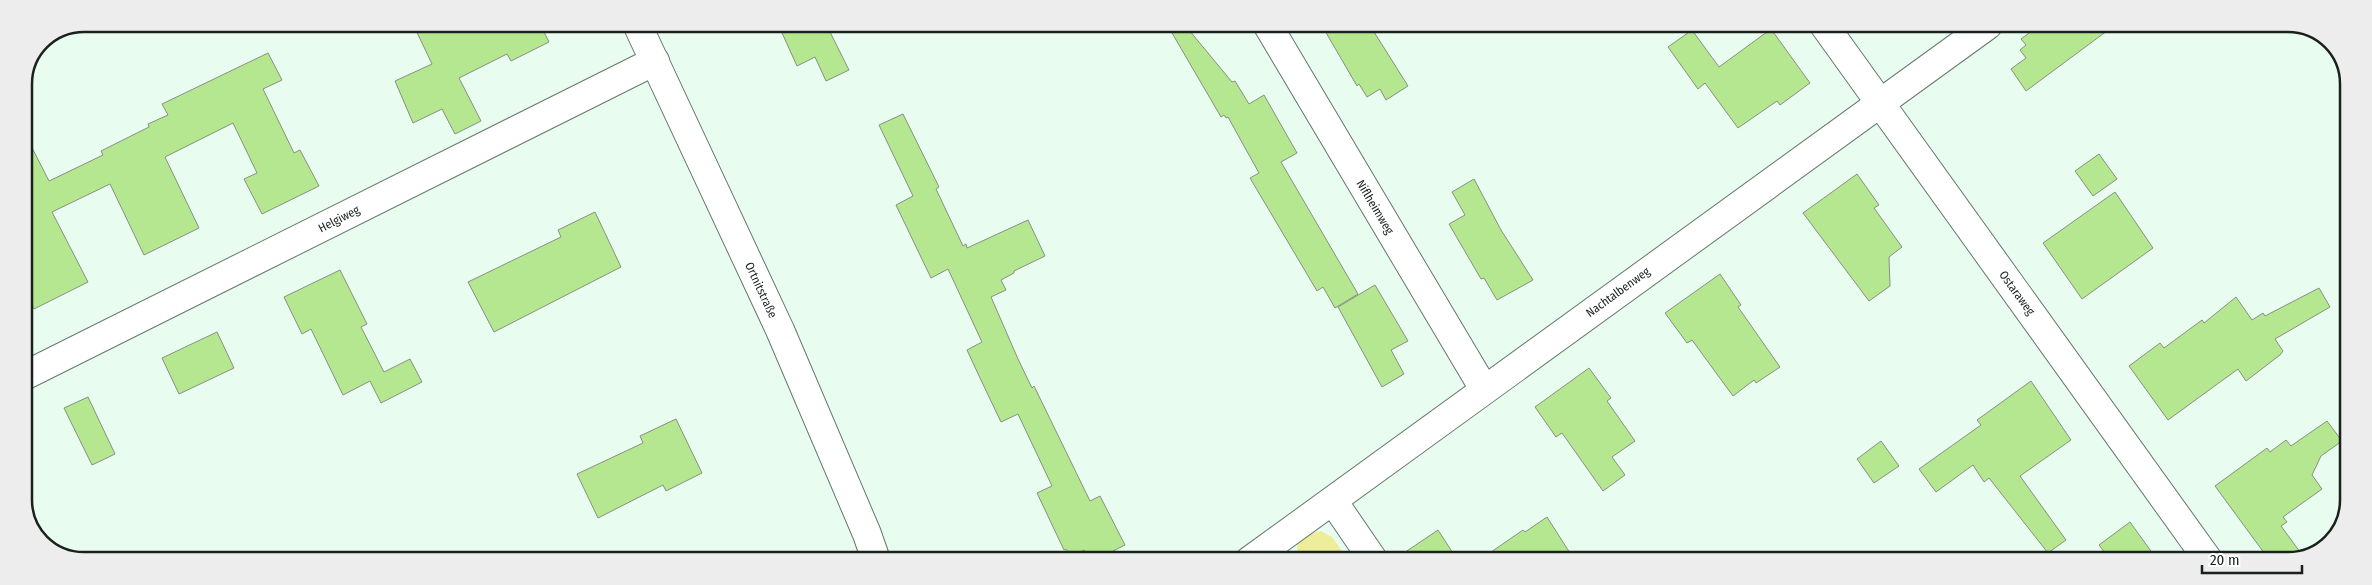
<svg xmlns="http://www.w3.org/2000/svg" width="2372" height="585" viewBox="0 0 2372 585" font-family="'Fira Sans Condensed',sans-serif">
	<rect width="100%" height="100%" fill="#e8fdf0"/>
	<!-- green -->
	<path fill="#eeed9a" d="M1321 531 1332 537 1349 561H1298L1297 546 1303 536Z"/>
	<!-- building -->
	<g fill="#b4e78f" stroke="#879180">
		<path d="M413 24H540L549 42 511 61 507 54 459 78 481 121 455 134 442 109 413 123 395 81 432 64Z"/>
		<path d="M778 24H826L849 70 826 81 815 57 797 66Z"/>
		<path d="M1184 24 1232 82 1235 81 1249 104 1264 95 1297 153 1281 162 1358 294 1335 308 1323 287 1317 291 1250 178 1259 173 1244 146 1228 117 1226 118 1224 115 1221 117 1172 33Z"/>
		<path d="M1321 24H1369L1408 86 1386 100 1380 89 1367 97 1359 84 1357 86Z"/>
		<path d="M2040 25H2115L2026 91 2011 69 2026 58 2020 50 2026 45 2021 39Z"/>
		<path d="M1771 29 1810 83 1780 105 1777 101 1738 128 1705 83 1698 89 1668 47 1692 30 1719 67Z"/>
		<path d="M268 53 282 80 263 89 294 153 300 150 319 186 262 214 244 179 257 173 233 123 165 157 199 228 144 255 110 184 52 212 88 282 34 309 24 290V132L49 181 103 155 101 151 149 127 148 124 168 115 162 104Z"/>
		<path d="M903 114 939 187 936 189 963 246 966 244 967 248 1028 220 1045 256 1014 271V273L1001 280 1006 290 991 297 1018 359 1032 388 1034 386 1090 501 1100 496 1125 545 1113 551 1117 561H1089L1084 550 1071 557 1066 549 1064 550 1037 493 1052 486 1018 414 1001 422 980 378 967 350 982 342 948 269 931 278 896 205 913 196 879 125Z"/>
		<path d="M2099 154 2117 179 2093 196 2075 171Z"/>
		<path d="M1857 174 1879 205 1874 208 1902 247 1889 257 1890 286 1869 301 1803 213Z"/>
		<path d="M1474 179 1501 230 1533 280 1497 300 1484 278 1481 279 1449 224 1465 215 1452 192Z"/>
		<path d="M2115 192 2153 248 2082 299 2043 243Z"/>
		<path d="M595 212 621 267 494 332 468 282 561 237 558 230Z"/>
		<path d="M340 270 367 324 361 327 384 372 410 359 422 382 381 403 370 381 343 395 311 329 302 334 284 297Z"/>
		<path d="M1720 274 1741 305 1738 307 1780 367 1756 383 1754 380 1733 396 1692 340 1687 343 1665 313Z"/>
		<path d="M1375 285 1408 341 1391 350 1404 374 1382 387 1338 307Z"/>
		<path d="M2319 288 2330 307 2275 339 2283 351 2280 355 2246 381 2238 369 2168 420 2129 366 2160 343 2164 348 2202 320 2204 323 2236 297 2252 320 2263 313 2265 316Z"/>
		<path d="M217 332 234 368 179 394 162 358Z"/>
		<path d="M1589 368 1611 398 1607 401 1635 441 1612 457 1625 475 1603 491 1562 433 1556 437 1535 407Z"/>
		<path d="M2031 381 2071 440 2020 476 2066 540 2048 553 1989 478 1984 482 1973 465 1936 492 1919 469 1981 425 1977 420Z"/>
		<path d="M88 397 115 454 92 465 64 408Z"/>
		<path d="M676 419 702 473 666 491 663 485 598 518 577 474 643 443 640 436Z"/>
		<path d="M2327 421 2342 441 2321 456 2312 475 2322 489 2283 517 2287 522 2281 526 2303 556 2288 561H2270L2215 486 2267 448 2270 452 2286 440 2291 446Z"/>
		<path d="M1881 441 1899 466 1874 483 1857 459Z"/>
		<path d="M1547 517 1575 561H1478L1523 530 1525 532Z"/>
		<path d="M2130 522 2158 561H2111L2099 545Z"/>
		<path d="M1438 530 1458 561H1392Z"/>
	</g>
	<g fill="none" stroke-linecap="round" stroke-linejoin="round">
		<defs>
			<g id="minor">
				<path d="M1267 24 1484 389"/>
				<path d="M1824 25 2209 561"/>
				<path d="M24 376 655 61"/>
				<path d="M1333 501 1374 561"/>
				<path d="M1249 561 1988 25"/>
			</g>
			<path id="tertiary" d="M637 24 780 330 867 534 876 560"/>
		</defs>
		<!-- minor casing -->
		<use href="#minor" stroke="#65786d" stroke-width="30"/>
		<!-- tertiary casing -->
		<use href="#tertiary" stroke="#65786d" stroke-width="30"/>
		<!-- minor -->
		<use href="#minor" stroke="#fff" stroke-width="28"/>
		<!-- tertiary -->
		<use href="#tertiary" stroke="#fff" stroke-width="28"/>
	</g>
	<g text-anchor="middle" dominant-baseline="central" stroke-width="4.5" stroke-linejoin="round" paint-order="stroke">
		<!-- street labels -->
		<g font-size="12" fill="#1a211d" stroke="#fff">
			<text transform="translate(1375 207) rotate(59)">Niflheimweg</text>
			<text transform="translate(339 219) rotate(-27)">Helgiweg</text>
			<text transform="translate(761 290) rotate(65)">Ortnitstraße</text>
			<text transform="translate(1618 292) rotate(-36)">Nachtalbenweg</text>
			<text transform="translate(2017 293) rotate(54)">Ostaraweg</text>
		</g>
	</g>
	<!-- crop -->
	<path d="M0 0H2372V585H0ZM84 32H2288A52 52 0 0 1 2340 84V500A52 52 0 0 1 2288 552H84A52 52 0 0 1 32 500V84A52 52 0 0 1 84 32Z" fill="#ededed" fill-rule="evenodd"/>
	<path fill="none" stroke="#1a211d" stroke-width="2.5" d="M84 32H2288A52 52 0 0 1 2340 84V500A52 52 0 0 1 2288 552H84A52 52 0 0 1 32 500V84A52 52 0 0 1 84 32Z"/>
	<!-- scale -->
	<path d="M2202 565v8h100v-8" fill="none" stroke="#1a211d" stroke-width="2.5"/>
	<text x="2210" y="565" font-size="15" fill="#1a211d" stroke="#ffffff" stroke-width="4" paint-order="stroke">20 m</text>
</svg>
